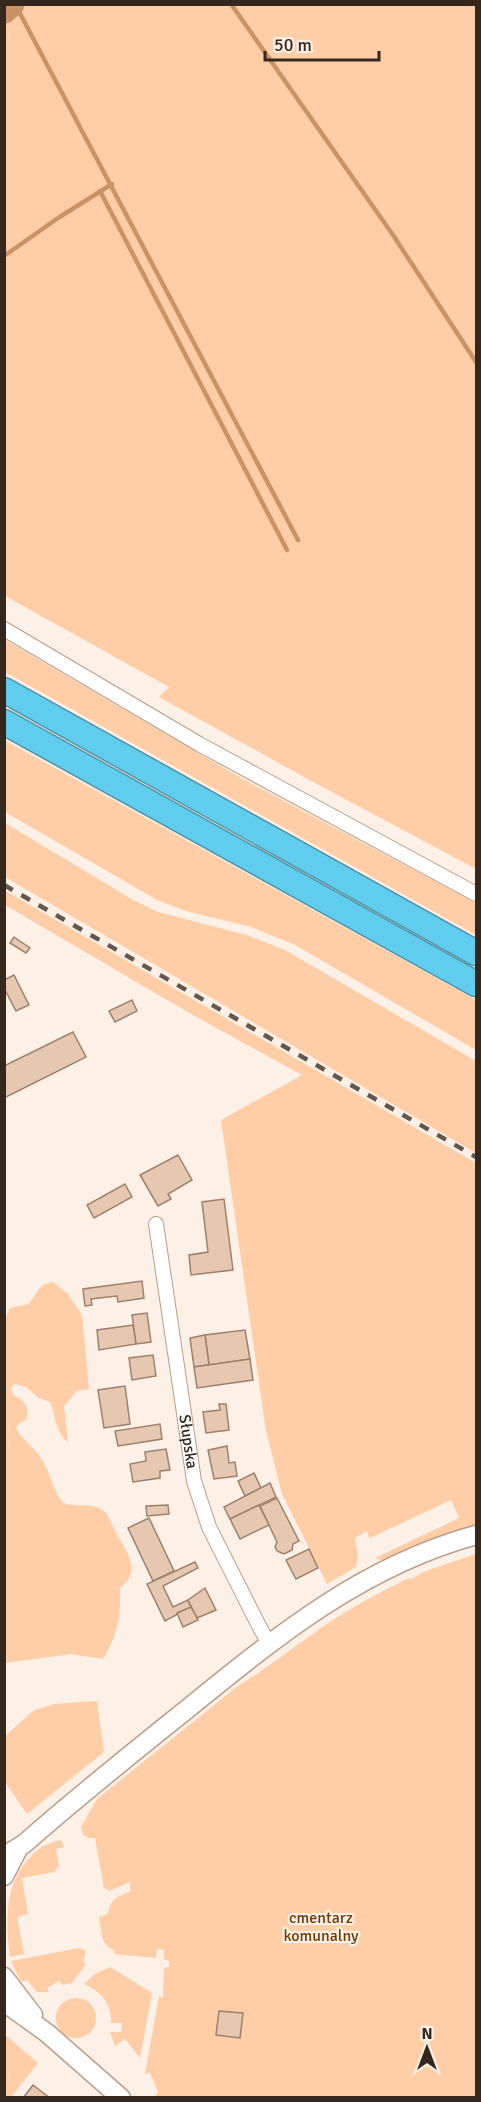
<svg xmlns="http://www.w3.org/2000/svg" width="481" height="2102" viewBox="0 0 481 2102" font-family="Signika,sans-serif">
	<rect width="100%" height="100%" fill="#fdf0e7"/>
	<!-- green -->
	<g fill="#ffcda6">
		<path d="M5 4 476 5V869L315 783 159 697 169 687 5 596Z"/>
		<path d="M5 640 241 778 476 903V935L5 672Z"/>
		<path d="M4 740 476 1000V1050L295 945 251 927 186 911 157 900 5 812Z"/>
		<path d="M5 823 133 900 158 912 246 935 283 949 476 1061V1153L5 877Z"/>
		<path d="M4 890 476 1163V1526L431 1540 385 1561 375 1558 459 1518 451 1500 372 1537 369 1538 367 1531 355 1538 358 1558 356 1567 327 1584 282 1494 266 1431 221 1120 302 1075 191 1014 5 905Z"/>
		<path d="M53 1282 68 1294 82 1315 89 1389 77 1391 64 1406 68 1442C55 1431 56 1417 50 1402L39 1398 26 1387 15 1384 11 1387 13 1395C25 1400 30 1407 26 1420L16 1426 17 1430C24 1441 35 1448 42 1460 51 1474 53 1491 63 1503 76 1508 92 1502 104 1511 109 1516 112 1525 115 1531 126 1551 143 1571 120 1588 121 1618 118 1634 103 1659L71 1654 5 1663 6 1316 10 1308 29 1304C37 1293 38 1284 53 1282Z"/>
		<path d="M476 1554V2097H157L155 2095 158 2092 150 2073 145 2074 159 1996 163 1998 164 1968 169 1967V1961L164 1959V1950L157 1949 156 1958 114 1954V1950C100 1945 102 1930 99 1917L108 1914C108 1901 119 1895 130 1892V1882L109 1891 104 1888 95 1838H89L83 1835 81 1827 97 1799 238 1686C269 1667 297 1644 327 1624 353 1606 381 1592 409 1578L410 1580 423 1572Z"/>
		<path d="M97 1701 104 1752 27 1814 5 1782V1736L33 1711 54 1704Z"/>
		<path d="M61 1840 64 1847 56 1849 59 1866 54 1872 22 1878 28 1914 17 1917 24 1954 10 1957C5 1917 4 1877 39 1849 45 1844 54 1842 61 1840Z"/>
		<path d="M79 1948 85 1950V1956L83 1962 86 1964 72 1983 62 1985 59 1981 47 1988 49 1992H37L27 1980 24 1982 20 1980 11 1961Z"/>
		<path d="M110 1967 152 1993 140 2058 125 2039 115 2046 110 2032H121L122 2023H111C112 2003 101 1992 84 1984L95 1974Z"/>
		<circle cx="76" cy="2018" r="20"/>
		<path d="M4 2034 38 2063 11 2097H5Z"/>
	</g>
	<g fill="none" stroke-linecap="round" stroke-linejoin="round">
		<!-- stream -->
		<g stroke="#ca9366" stroke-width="4.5">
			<path d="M15 4 298 540"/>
			<path d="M231 4 393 235 476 362"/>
			<path d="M100 191 287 550"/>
			<path d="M4 256 58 218 112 184"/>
		</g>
		<!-- river -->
		<path stroke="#ca9366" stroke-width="27" d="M4 10 11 4"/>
	</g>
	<!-- building -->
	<g fill="#e6c7b0" stroke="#9d816b" stroke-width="1.5">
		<path d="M14 937 30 948 26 953 10 943Z"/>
		<path d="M14 975 29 1005 16 1011 4 988V980Z"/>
		<path d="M132 1000 137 1011 115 1022 109 1011Z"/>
		<path d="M73 1032 86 1057 4 1098V1066Z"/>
		<path d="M178 1155 192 1180 168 1194 171 1199 158 1206 140 1175Z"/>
		<path d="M125 1184 132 1197 94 1218 87 1205Z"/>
		<path d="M224 1199 233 1270 191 1275 189 1255 208 1252 202 1202Z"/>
		<path d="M142 1281 144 1298 118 1302 117 1296 91 1299 92 1305 85 1306 83 1289Z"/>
		<path d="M147 1313 151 1342 136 1344 132 1315Z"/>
		<path d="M133 1325 136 1344 99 1350 97 1330Z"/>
		<path d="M245 1330 250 1359 209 1365 205 1335Z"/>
		<path d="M205 1335 209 1365 194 1367 190 1338Z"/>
		<path d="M153 1355 156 1376 132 1380 129 1358Z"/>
		<path d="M250 1359 253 1380 197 1388 194 1367Z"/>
		<path d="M125 1386 130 1424 104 1428 98 1390Z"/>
		<path d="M219 1404H226L229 1430 206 1433 203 1412 220 1410Z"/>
		<path d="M160 1424 162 1439 118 1446 115 1431Z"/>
		<path d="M227 1446 229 1463 235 1462 237 1476 214 1479 208 1450Z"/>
		<path d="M166 1449 170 1470 160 1471V1478L133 1482 130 1464 146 1461 145 1452Z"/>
		<path d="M254 1473 261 1488 245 1496 238 1481Z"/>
		<path d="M270 1483 276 1497 230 1519 224 1507Z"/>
		<path d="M277 1498 299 1541 293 1544 292 1550 284 1554 277 1551 275 1547 277 1542 260 1506Z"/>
		<path d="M168 1505 169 1514 147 1516 146 1506Z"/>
		<path d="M259 1505 269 1525 240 1539 230 1519Z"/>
		<path d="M149 1518 174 1571 153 1581 128 1528Z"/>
		<path d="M309 1549 318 1568 296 1579 286 1560Z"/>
		<path d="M195 1562 198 1568 163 1586 173 1607 188 1600 191 1607 165 1621 147 1584Z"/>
		<path d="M205 1588 216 1610 197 1618 188 1600Z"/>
		<path d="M191 1607 198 1620 183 1627 177 1613Z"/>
		<path d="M219 2011 243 2013 240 2038 216 2035Z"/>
		<path d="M33 2085 46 2095 50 2098H23Z"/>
	</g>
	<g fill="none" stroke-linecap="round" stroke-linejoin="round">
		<defs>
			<g id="street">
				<path d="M4 629 199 744 476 894"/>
				<path id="s1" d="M156 1224 194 1481 209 1527 258 1624 269 1644"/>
			</g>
			<g id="secondary">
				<path d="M4 1856 24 1844C76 1798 131 1754 186 1710 276 1637 362 1566 476 1535"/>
				<path d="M4 1876 19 1847"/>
				<path d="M4 1977 33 2015"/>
				<path d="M4 2002 47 2033 121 2098"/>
			</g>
			<g id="highway">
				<path d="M4 690 476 953"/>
				<path d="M4 722 476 984"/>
			</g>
		</defs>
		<!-- street casing -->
		<use href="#street" stroke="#ba9d87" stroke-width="16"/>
		<!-- secondary casing -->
		<use href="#secondary" stroke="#ba9d87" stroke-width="21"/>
		<!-- highway casing -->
		<use href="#highway" stroke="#5093a5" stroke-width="27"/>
		<!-- street -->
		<use href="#street" stroke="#fff" stroke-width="14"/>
		<!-- secondary -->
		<use href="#secondary" stroke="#fff" stroke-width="18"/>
		<!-- highway -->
		<use href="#highway" stroke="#60cdee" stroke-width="24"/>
		<!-- rail -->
		<path stroke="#64574e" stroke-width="4.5" stroke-dasharray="10 10" stroke-linecap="butt" d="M4 885 476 1157"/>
	</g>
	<g text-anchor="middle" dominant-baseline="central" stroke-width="4.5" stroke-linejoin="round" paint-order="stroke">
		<!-- street labels -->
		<g font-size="16" fill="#33271e" stroke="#fdf0e7">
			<text stroke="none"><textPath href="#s1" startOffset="220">Słupska</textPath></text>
		</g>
		<!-- park labels -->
		<g font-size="16" fill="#6d3a00" stroke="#fdf0e7">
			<text x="321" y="1918">cmentarz<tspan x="321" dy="18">komunalny</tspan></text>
		</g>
	</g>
	<!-- border -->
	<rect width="481" height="2102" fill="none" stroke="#33271e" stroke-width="12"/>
	<!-- north arrow -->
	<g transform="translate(427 2048)" stroke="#fdf0e7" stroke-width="4.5" paint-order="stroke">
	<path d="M0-4.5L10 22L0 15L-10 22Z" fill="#33271e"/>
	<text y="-9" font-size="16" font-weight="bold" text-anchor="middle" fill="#33271e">N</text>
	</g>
	<!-- scale -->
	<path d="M265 51v9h114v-9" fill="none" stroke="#33271e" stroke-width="3"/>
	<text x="274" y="51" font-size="18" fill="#33271e" stroke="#fdf0e7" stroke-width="4.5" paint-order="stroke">50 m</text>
</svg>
